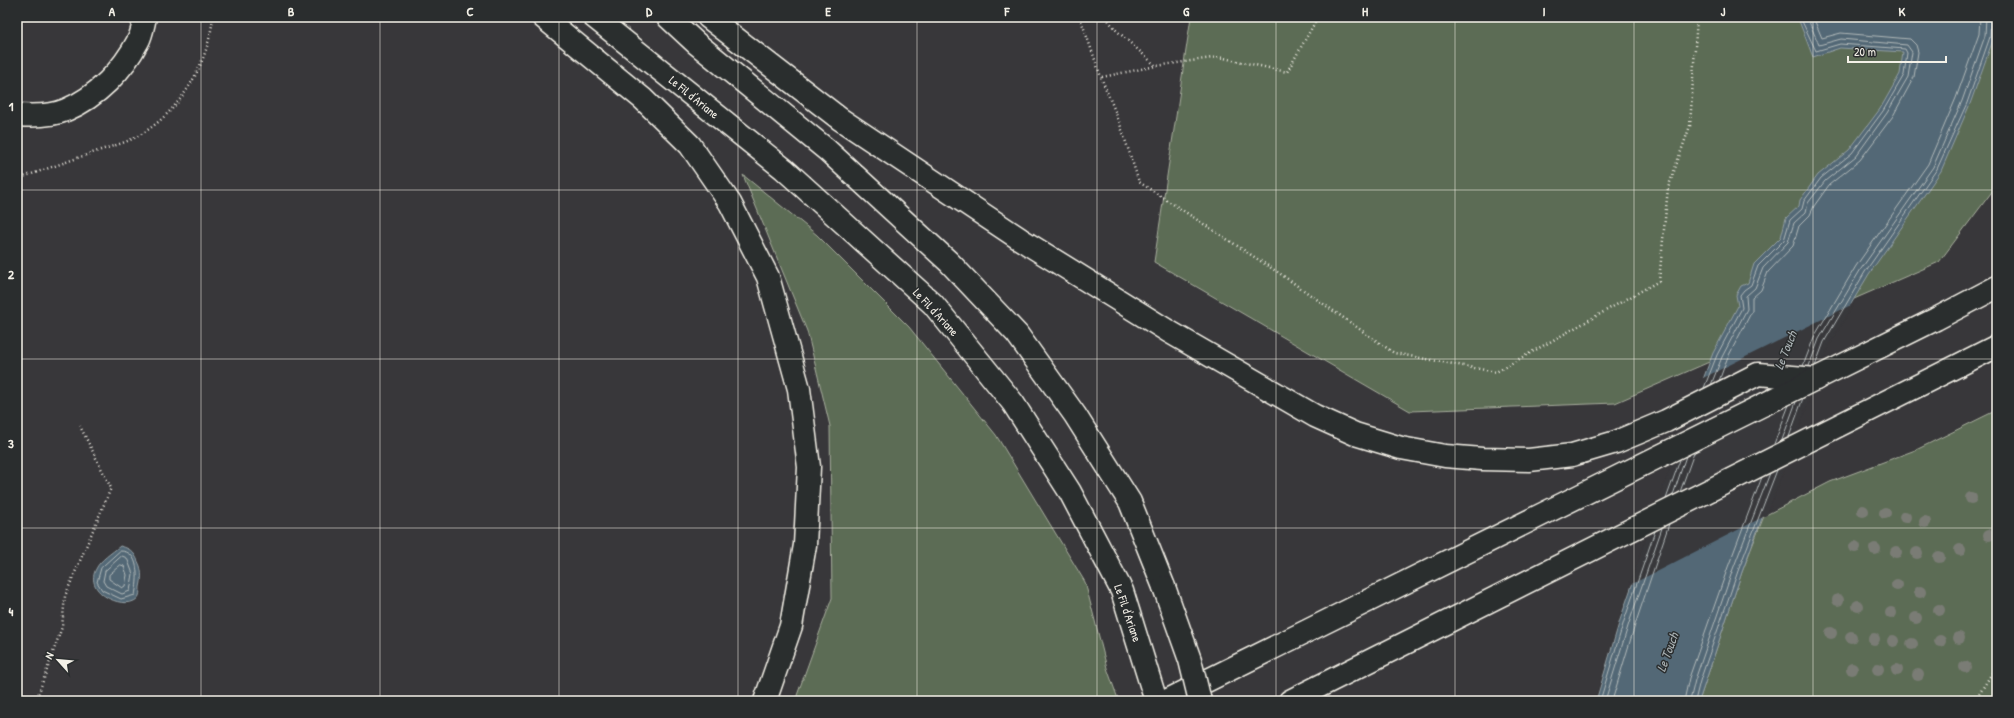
<svg xmlns="http://www.w3.org/2000/svg" width="2014" height="718" viewBox="0 0 2014 718" font-family="'Patrick Hand',sans-serif">
	<rect width="100%" height="100%" fill="#38373a"/>
	<filter id="ink" filterUnits="userSpaceOnUse"><feTurbulence type="fractalNoise" baseFrequency=".025" numOctaves="2"/><feDisplacementMap in="SourceGraphic" scale="8" xChannelSelector="R" yChannelSelector="G"/><feConvolveMatrix kernelMatrix="1 2 1 2 8 2 1 2 1" color-interpolation-filters="sRGB"/></filter>
	<g filter="url(#ink)">
		<!-- green -->
		<g fill="#5c6c55" stroke="#a8ae9e">
			<path d="M1191 17H1997V185L1939 262 1615 403 1410 411 1154 262Z"/>
			<path d="M743 175 817 235 909 327 996 435 1085 582 1107 668 1118 699 1115 701H795L832 598 830 426 807 331Z"/>
			<path d="M1997 410V701H1699L1742 572 1764 516 1830 482 1918 449Z"/>
		</g>
		<!-- water -->
		<g fill="#526876" stroke="#939fa4">
			<path d="M1793 17H1995L1994 37 1970 104 1941 171 1869 274 1827 344 1742 572 1699 701H1596L1620 620 1702 382 1713 353 1738 306 1736 295 1741 286 1748 283 1754 264 1781 237 1786 218 1799 206 1800 200 1818 175 1849 150 1880 109 1900 74 1903 52 1840 48 1813 57 1799 21Z"/>
			<path d="M120 546C133 549 135 554 140 566 142 573 142 579 140 587 140 589 140 593 139 596 131 613 82 595 96 569 100 560 112 553 120 546Z"/>
		</g>
		<!-- pier -->
		<path fill="#38373a" d="M1853 304 1829 345 1767 515 1630 585 1701 379Z"/>
		<g fill="none" stroke-linecap="round" stroke-linejoin="round">
			<!-- shore -->
			<g stroke="#b3baba" stroke-width="1">
				<path d="M1803 366 1814 337 1856 266 1928 164 1956 98 1979 34 1980 17"/>
				<path d="M1809 366 1819 339 1861 269 1933 167 1962 101 1985 36 1986 17"/>
				<path d="M1815 366 1824 342 1865 272 1937 169 1967 103 1990 37 1991 17"/>
				<path d="M1719 381 1727 359 1752 311V298L1761 290 1768 272 1793 246 1799 226 1810 215 1814 206 1829 185 1860 160 1893 116 1914 77 1918 52 1916 45 1910 39 1841 33 1822 38 1813 17"/>
				<path d="M1711 385 1722 357 1747 309 1746 296 1755 288 1763 268 1788 242 1794 223 1806 212 1808 203 1825 181 1856 156 1887 113 1908 77 1912 52 1907 45 1841 39 1819 45 1807 17"/>
				<path d="M1704 388 1717 355 1742 308 1740 295 1744 290 1751 285 1758 266 1784 240 1790 220 1802 209 1804 201 1821 178 1852 153 1883 111 1904 75 1907 53 1905 49 1840 44 1816 51 1800 17"/>
				<path d="M1789 437 1803 398"/>
				<path d="M1782 440 1796 402"/>
				<path d="M1774 444 1789 405"/>
				<path d="M1680 492 1694 453"/>
				<path d="M1673 495 1686 456"/>
				<path d="M1666 499 1680 460"/>
				<path d="M120 551C141 550 138 581 135 595L121 599 102 590 97 582 101 568Z"/>
				<path d="M122 556 127 558 133 574 130 591 122 594 106 586 103 581 105 571Z"/>
				<path d="M121 565 124 566 127 575 125 586 122 588 109 579V575Z"/>
				<path d="M1600 701 1624 621 1655 531"/>
				<path d="M1605 701 1629 623 1662 528"/>
				<path d="M1612 701 1635 625 1669 524"/>
				<path d="M1684 701 1689 678 1728 567 1762 477"/>
				<path d="M1690 701 1695 680 1733 569 1770 473"/>
				<path d="M1695 701 1700 681 1738 571 1777 470"/>
			</g>
			<defs>
				<g id="highway">
					<path d="M543 17 643 99 690 145 730 203 768 277 799 389 809 467 805 545 791 626 765 701"/>
					<path d="M594 17 784 169 933 304 1013 403 1070 492 1122 591 1156 701"/>
					<path d="M668 17 696 43 827 150 949 262 1017 334 1075 415 1130 502 1164 587"/>
					<path d="M708 17 840 119 1020 239 1168 331 1315 416 1355 434 1401 448 1445 456 1482 459 1529 460 1572 455 1616 442 1666 421 1758 374 1816 379"/>
					<path d="M17 115C32 116 52 116 66 110 97 97 123 70 138 41 142 34 143 25 145 17"/>
					<path d="M1166 701 1936 319 1997 287"/>
					<path d="M1290 701 1997 346"/>
				</g>
			</defs>
			<!-- highway casing -->
			<use href="#highway" stroke="#f4f1e8" stroke-width="25"/>
			<!-- path -->
			<g stroke="#f4f1e8" stroke-width="2.5" stroke-dasharray="1 3" stroke-linecap="butt">
				<path d="M1080 17 1101 77 1119 121 1139 182 1279 273 1394 353 1496 372 1659 281 1668 188 1690 126 1697 17"/>
				<path d="M1106 17 1115 29 1156 66 1219 57 1287 72 1318 17"/>
				<path d="M1102 77 1156 66"/>
				<path d="M17 179C44 170 71 160 98 151 112 146 130 142 143 133 183 108 208 63 213 17"/>
				<path d="M17 697 20 701"/>
				<path d="M36 701 62 627 65 596 111 488 80 426"/>
				<path d="M1975 701 1997 665"/>
			</g>
			<!-- highway -->
			<use href="#highway" stroke="#2a2d2e" stroke-width="22"/>
			<defs>
				<path id="highway-bridge" d="M1164 587 1190 660 1200 701"/>
			</defs>
			<!-- highway-bridge casing -->
			<use href="#highway-bridge" stroke="#f4f1e8" stroke-width="25" stroke-linecap="butt"/>
			<!-- highway-bridge -->
			<use href="#highway-bridge" stroke="#2a2d2e" stroke-width="22"/>
		</g>
		<!-- trees -->
		<g fill="#7a7c75">
			<circle cx="1971" cy="498" r="6"/>
			<circle cx="1863" cy="511" r="6"/>
			<circle cx="1885" cy="513" r="6"/>
			<circle cx="1905" cy="517" r="6"/>
			<circle cx="1925" cy="522" r="6"/>
			<circle cx="1989" cy="535" r="6"/>
			<circle cx="1855" cy="547" r="6"/>
			<circle cx="1875" cy="549" r="6"/>
			<circle cx="1960" cy="550" r="6"/>
			<circle cx="1896" cy="552" r="6"/>
			<circle cx="1917" cy="553" r="6"/>
			<circle cx="1939" cy="557" r="6"/>
			<circle cx="1897" cy="585" r="6"/>
			<circle cx="1920" cy="592" r="6"/>
			<circle cx="1838" cy="600" r="6"/>
			<circle cx="1858" cy="606" r="6"/>
			<circle cx="1939" cy="610" r="6"/>
			<circle cx="1891" cy="613" r="6"/>
			<circle cx="1916" cy="618" r="6"/>
			<circle cx="1831" cy="633" r="6"/>
			<circle cx="1851" cy="637" r="6"/>
			<circle cx="1959" cy="638" r="6"/>
			<circle cx="1874" cy="639" r="6"/>
			<circle cx="1893" cy="641" r="6"/>
			<circle cx="1940" cy="641" r="6"/>
			<circle cx="1912" cy="644" r="6"/>
			<circle cx="1965" cy="667" r="6"/>
			<circle cx="1852" cy="669" r="6"/>
			<circle cx="1878" cy="669" r="6"/>
			<circle cx="1897" cy="670" r="6"/>
			<circle cx="1918" cy="675" r="6"/>
		</g>
	</g>
	<!-- grid -->
	<path fill="none" stroke="#f4f1e8" stroke-width="1" stroke-opacity="0.55" d="M201 17V701M380 17V701M559 17V701M738 17V701M917 17V701M1097 17V701M1276 17V701M1455 17V701M1634 17V701M1813 17V701M17 190H1997M17 359H1997M17 528H1997"/>
	<g text-anchor="middle" dominant-baseline="central" stroke-width="3" stroke-linejoin="round" paint-order="stroke">
		<!-- street labels -->
		<g font-size="12" fill="#f4f1e8" stroke="#2a2d2e">
			<text transform="translate(694 97) rotate(39)">Le Fil d'Ariane</text>
			<text transform="translate(936 312) rotate(47)">Le Fil d'Ariane</text>
			<text transform="translate(1128 613) rotate(71)">Le Fil d'Ariane</text>
		</g>
		<!-- water labels -->
		<g font-size="13" font-style="italic" fill="#abb3b5" stroke="#2a2d2e">
			<text transform="translate(1785 350) rotate(-68)">Le Touch</text>
			<text transform="translate(1667 652) rotate(-70)">Le Touch</text>
		</g>
	</g>
	<!-- margin -->
	<rect width="2014" height="718" fill="none" stroke="#2a2d2e" stroke-width="44"/>
	<!-- north arrow -->
	<g transform="translate(58 660) rotate(297)" stroke="#2a2d2e" stroke-width="3" paint-order="stroke">
	<path d="M0-3L7 15L0 10L-7 15Z" fill="#f4f1e8"/>
	<text y="-6" font-size="11" font-weight="bold" text-anchor="middle" fill="#f4f1e8">N</text>
	</g>
	<!-- scale -->
	<path d="M1848 56v6h98v-6" fill="none" stroke="#f4f1e8" stroke-width="2"/>
	<text x="1854" y="56" font-size="12" fill="#f4f1e8" stroke="#2a2d2e" stroke-width="3" paint-order="stroke">20 m</text>
	<rect x="22" y="22" width="1970" height="674" fill="none" stroke="#f4f1e8" stroke-width="1.5"/>
	<g font-size="13" text-anchor="middle" font-weight="bold" fill="#f4f1e8">
		<text x="112" y="16">A</text>
		<text x="291" y="16">B</text>
		<text x="470" y="16">C</text>
		<text x="649" y="16">D</text>
		<text x="828" y="16">E</text>
		<text x="1007" y="16">F</text>
		<text x="1186" y="16">G</text>
		<text x="1365" y="16">H</text>
		<text x="1544" y="16">I</text>
		<text x="1723" y="16">J</text>
		<text x="1902" y="16">K</text>
		<text x="11" y="111">1</text>
		<text x="11" y="279">2</text>
		<text x="11" y="448">3</text>
		<text x="11" y="616">4</text>
	</g>
</svg>
